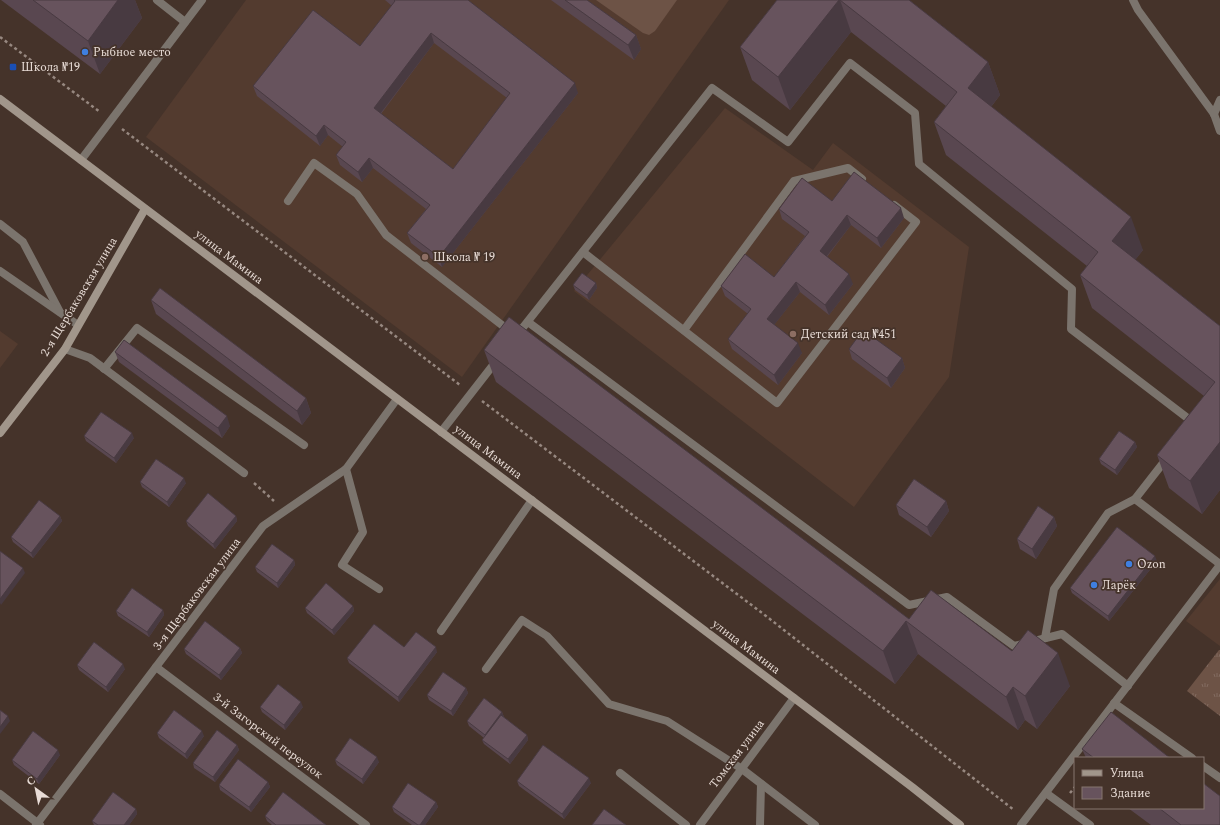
<svg xmlns="http://www.w3.org/2000/svg" width="1220" height="825" viewBox="0 0 1220 825" font-family="Spectral,serif">
	<defs>
		<pattern id="park-tufts" width="24" height="20" patternUnits="userSpaceOnUse"><rect width="24" height="20" fill="#6d5346"/><path d="M3 7l-1-3M5 7V3M7 7l1-3M15 17l-1-3M17 17v-4M19 17l1-3" fill="none" stroke="#826b60"/></pattern>
	</defs>
	<rect width="100%" height="100%" fill="#45332a"/>
	<!-- built -->
	<g fill="#533b2f">
		<path d="M246 0H729L462 377 146 137Z"/>
		<path d="M725 108 813 170 833 143 969 247 949 377 854 507 574 291Z"/>
		<path d="M0 331 18 344 0 368Z"/>
		<path d="M1220 579V646L1186 621Z"/>
	</g>
	<!-- green -->
	<path fill="#6d5346" d="M596 0H677L655 31 649 35 643 33Z"/>
	<!-- park -->
	<path fill="url(#park-tufts)" d="M1219 650H1220V716L1187 691Z"/>
	<g fill="none" stroke-linecap="round" stroke-linejoin="round">
		<!-- path -->
		<g stroke="#978880" stroke-width="2.5" stroke-dasharray="3 3" stroke-linecap="butt">
			<path d="M0 37 100 112"/>
			<path d="M122 129 460 385"/>
			<path d="M482 401 766 616 1014 810"/>
			<path d="M254 483 274 501"/>
			<path d="M1070 793 1075 787"/>
		</g>
		<!-- lane -->
		<g stroke="#7b746d" stroke-width="8">
			<path d="M157 0 185 22"/>
			<path d="M1133 0 1138 10 1214 114 1220 131"/>
			<path d="M1214 114 1220 100"/>
			<path d="M81 160 202 0"/>
			<path d="M288 201 314 163 357 194 386 235 511 332"/>
			<path d="M0 224 23 242 60 312"/>
			<path d="M583 252 777 403 916 222 894 205"/>
			<path d="M0 271 78 325"/>
			<path d="M528 322 909 605 947 597 1014 646 1062 634 1128 686"/>
			<path d="M684 330 794 181 848 168 862 179"/>
			<path d="M517 335 712 88 788 142 850 63 915 113 919 164 1072 289 1071 329 1194 423 1192 425"/>
			<path d="M65 349 90 358 244 473"/>
			<path d="M104 369 137 328 304 445"/>
			<path d="M441 432 497 360"/>
			<path d="M1167 458 1135 499 1220 564"/>
			<path d="M346 469 363 532 342 565 379 589"/>
			<path d="M441 631 532 500"/>
			<path d="M1045 638 1054 589 1108 513 1135 499"/>
			<path d="M486 669 522 620 547 636 609 704 667 721 742 769 815 825"/>
			<path d="M1114 703 1192 758"/>
			<path d="M1203 766 1220 778"/>
			<path d="M620 773 686 825"/>
			<path d="M1046 793 1090 825"/>
			<path d="M760 825 761 784"/>
			<path d="M1021 825 1220 565"/>
		</g>
		<!-- street -->
		<g stroke="#7b746d" stroke-width="8">
			<path d="M156 667 366 825"/>
			<path d="M0 794 40 825"/>
			<path d="M36 825 263 526 346 469 397 399"/>
			<path d="M700 825 794 698"/>
		</g>
		<!-- secondary -->
		<g stroke="#a1968b" stroke-width="8">
			<path d="M0 99 912 787 960 825"/>
			<path d="M0 433 65 349 145 209"/>
		</g>
	</g>
	<!-- wall -->
	<g fill="#594750" fill-rule="evenodd">
		<path d="M1 0H135L142 18 100 74Z"/>
		<path d="M385 0H468L578 93 442 267 411 243 407 233 426 209 373 168 362 182 340 165 336 155 343 147 328 135 320 146 257 96 253 86 360 46 392 6ZM434 43 507 98 453 169 381 114Z"/>
		<path d="M551 0H587L636 35 641 49 634 60Z"/>
		<path d="M777 0H909L988 62 1000 95 991 107 1143 250 1135 260 1220 326V490L1202 514 1169 488 1157 455 1204 396 1092 308 1080 275 1087 266 946 155 934 122 946 106 851 32 790 110 752 80 740 47Z"/>
		<path d="M832 201 904 218 881 248 851 225 827 257 853 284 829 315 800 292 774 325 802 353 778 385 732 349 728 339 748 314 725 296 721 286 774 277 805 236 782 219 779 209Z"/>
		<path d="M596 283 597 288 589 300 575 290 573 285Z"/>
		<path d="M151 300 306 398 311 413 302 425 156 314Z"/>
		<path d="M849 349 902 358 905 368 891 388 852 359Z"/>
		<path d="M484 350 909 619 1012 651 1070 686 1037 729 1025 720 1018 730 918 654 895 684 496 382Z"/>
		<path d="M115 352 230 426 222 438 119 362Z"/>
		<path d="M84 436 134 438 116 463 86 441Z"/>
		<path d="M1135 442 1137 447 1117 475 1101 464 1099 459Z"/>
		<path d="M140 482 186 483 169 507 142 487Z"/>
		<path d="M946 501 949 511 931 537 899 515 896 505Z"/>
		<path d="M60 516 62 521 33 558 13 542 11 537Z"/>
		<path d="M236 516 237 521 215 549 188 526 186 521Z"/>
		<path d="M1054 517 1057 526 1036 559 1020 549 1017 539Z"/>
		<path d="M294 560 295 565 278 588 257 572 255 567Z"/>
		<path d="M1157 561 1109 621 1072 593 1070 588Z"/>
		<path d="M353 606 354 611 334 635 307 613 305 608Z"/>
		<path d="M163 610 164 615 149 637 118 616 116 611Z"/>
		<path d="M404 647 437 652 399 702 349 663 347 658Z"/>
		<path d="M240 648 242 653 221 680 186 654 184 649Z"/>
		<path d="M77 665 125 669 108 692 79 670Z"/>
		<path d="M466 688 468 693 453 716 429 700 427 695Z"/>
		<path d="M260 707H303L285 730 262 712Z"/>
		<path d="M502 712 504 717 527 735 528 740 510 764 484 744 482 740 484 738 469 726 467 721Z"/>
		<path d="M157 733 204 736 187 759 159 738Z"/>
		<path d="M237 745 239 750 215 782 194 768 193 763Z"/>
		<path d="M1082 749 1170 758H1086Z"/>
		<path d="M60 755 39 784 14 765 12 760Z"/>
		<path d="M335 760 379 762 363 784 337 765Z"/>
		<path d="M517 781 591 783 564 819 519 786Z"/>
		<path d="M268 782 270 787 251 812 220 790 219 785Z"/>
		<path d="M436 802 438 807 425 825H412L394 812 392 807Z"/>
		<path d="M1128 808H1203L1220 825H1151Z"/>
		<path d="M136 809 137 814 129 825H94L92 821Z"/>
		<path d="M265 816 326 825H272L267 821Z"/>
	</g>
	<!-- shaded-wall -->
	<g fill="#483a41">
		<path d="M118 0H135L142 18 100 74 88 41Z"/>
		<path d="M839 0H840L851 32 790 110 778 77Z"/>
		<path d="M431 33 434 43 377 118 374 108Z"/>
		<path d="M636 35 641 49 634 60 628 45Z"/>
		<path d="M988 62 1000 95 980 121 968 88Z"/>
		<path d="M575 83 578 93 442 267 439 257Z"/>
		<path d="M324 125 328 135 320 146 316 136Z"/>
		<path d="M369 158 373 168 362 182 358 172Z"/>
		<path d="M901 208 904 218 881 248 877 238Z"/>
		<path d="M847 215 851 225 823 261 820 251Z"/>
		<path d="M1131 217 1143 250 1124 274 1112 241Z"/>
		<path d="M849 274 853 284 829 315 825 305Z"/>
		<path d="M796 282 800 292 771 329 767 319Z"/>
		<path d="M596 283 597 288 589 300 587 295Z"/>
		<path d="M798 343 802 353 778 385 774 375Z"/>
		<path d="M902 358 905 368 891 388 887 378Z"/>
		<path d="M306 398 311 413 302 425 297 411Z"/>
		<path d="M227 416 230 426 222 438 218 428Z"/>
		<path d="M132 433 134 438 116 463 114 458Z"/>
		<path d="M1135 442 1137 447 1117 475 1115 470Z"/>
		<path d="M1220 442V490L1202 514 1190 481Z"/>
		<path d="M184 478 186 483 169 507 167 502Z"/>
		<path d="M946 501 949 511 931 537 927 527Z"/>
		<path d="M60 516 62 521 33 558 31 553Z"/>
		<path d="M236 516 237 521 215 549 213 544Z"/>
		<path d="M1054 517 1057 526 1036 559 1032 549Z"/>
		<path d="M1155 556 1157 561 1109 621 1108 616Z"/>
		<path d="M294 560 295 565 278 588 277 583Z"/>
		<path d="M23 568 25 573 1 605 0 603V599Z"/>
		<path d="M353 606 354 611 334 635 332 630Z"/>
		<path d="M163 610 164 615 149 637 147 632Z"/>
		<path d="M906 621 918 654 895 684 883 651Z"/>
		<path d="M436 647 437 652 399 702 398 697Z"/>
		<path d="M240 648 242 653 221 680 219 675Z"/>
		<path d="M1058 653 1070 686 1037 729 1025 696Z"/>
		<path d="M123 664 125 669 108 692 106 687Z"/>
		<path d="M1013 687 1025 720 1018 730 1006 697Z"/>
		<path d="M466 688 468 693 453 716 451 711Z"/>
		<path d="M301 702 303 707 285 730 284 725Z"/>
		<path d="M502 712 504 717 487 740 485 735Z"/>
		<path d="M8 716 10 721 0 734V727Z"/>
		<path d="M202 731 204 736 187 759 185 754Z"/>
		<path d="M527 735 528 740 510 764 508 759Z"/>
		<path d="M237 745 239 750 215 782 213 777Z"/>
		<path d="M58 750 60 755 39 784 37 779Z"/>
		<path d="M377 757 379 762 363 784 362 779Z"/>
		<path d="M589 778 591 783 564 819 562 814Z"/>
		<path d="M268 782 270 787 251 812 249 807Z"/>
		<path d="M436 802 438 807 425 825H420Z"/>
		<path d="M136 809 137 814 129 825H124Z"/>
	</g>
	<!-- building -->
	<g fill="#67535d" stroke="#483a41" fill-rule="evenodd">
		<path d="M33 0H118L88 41Z"/>
		<path d="M394 0H468L575 83 439 257 407 233 430 205 369 158 358 172 336 155 346 142 324 125 316 136 253 86 313 10 360 46 395 1ZM431 33 510 93 453 169 374 108Z"/>
		<path d="M565 0H587L636 35 628 45Z"/>
		<path d="M777 0H839L778 77 740 47Z"/>
		<path d="M840 0H909L988 62 968 88 1131 217 1112 241 1220 326V442L1190 481 1157 455 1215 382 1080 275 1098 252 934 122 957 92Z"/>
		<path d="M854 172 901 208 877 238 847 215 820 251 849 274 825 305 796 282 767 319 798 343 774 375 728 339 751 309 721 286 745 254 774 277 809 232 779 209 802 178 832 201Z"/>
		<path d="M582 273 596 283 587 295 573 285Z"/>
		<path d="M160 288 306 398 297 411 151 300Z"/>
		<path d="M509 317 909 619 931 590 1012 651 1028 630 1058 653 1025 696 1013 687 1006 697 906 621 883 651 484 350Z"/>
		<path d="M863 330 902 358 887 378 849 349Z"/>
		<path d="M124 340 227 416 218 428 115 352Z"/>
		<path d="M101 412 132 433 114 458 84 436Z"/>
		<path d="M1119 431 1135 442 1115 470 1099 459Z"/>
		<path d="M156 459 184 478 167 502 140 482Z"/>
		<path d="M914 479 946 501 927 527 896 505Z"/>
		<path d="M208 493 236 516 213 544 186 521Z"/>
		<path d="M39 500 60 516 31 553 11 537Z"/>
		<path d="M1038 506 1054 517 1032 549 1017 539Z"/>
		<path d="M1117 527 1155 556 1108 616 1070 588Z"/>
		<path d="M272 544 294 560 277 583 255 567Z"/>
		<path d="M0 551 23 568 0 599Z"/>
		<path d="M326 583 353 606 332 630 305 608Z"/>
		<path d="M132 588 163 610 147 632 116 611Z"/>
		<path d="M205 621 240 648 219 675 184 649Z"/>
		<path d="M374 624 404 647 416 632 436 647 398 697 347 658Z"/>
		<path d="M94 642 123 664 106 687 77 665Z"/>
		<path d="M443 672 466 688 451 711 427 695Z"/>
		<path d="M278 684 301 702 284 725 260 707Z"/>
		<path d="M484 698 502 712 485 735 467 721Z"/>
		<path d="M0 710 8 716 0 727Z"/>
		<path d="M174 710 202 731 185 754 157 733Z"/>
		<path d="M1111 712 1170 758H1094L1082 749Z"/>
		<path d="M501 715 527 735 508 759 482 740Z"/>
		<path d="M217 730 237 745 213 777 193 763Z"/>
		<path d="M33 731 58 750 37 779 12 760Z"/>
		<path d="M350 738 377 757 362 779 335 760Z"/>
		<path d="M543 745 589 778 562 814 517 781Z"/>
		<path d="M238 759 268 782 249 807 219 785Z"/>
		<path d="M408 783 436 802 420 825H418L392 807Z"/>
		<path d="M1203 783 1220 796V825H1181L1159 808H1203Z"/>
		<path d="M113 792 136 809 124 825H98L92 821Z"/>
		<path d="M283 792 326 825H276L265 816Z"/>
		<path d="M604 809 626 825H592Z"/>
	</g>
	<!-- markers -->
	<g fill="#3f7fe0" stroke="#45332a" stroke-width="1.5">
		<circle cx="85" cy="52" r="4"/>
		<circle cx="1129" cy="564" r="4"/>
		<circle cx="1094" cy="585" r="4"/>
	</g>
	<rect fill="#1a4fb4" stroke="#45332a" stroke-width="1.5" x="9" y="63" width="8" height="8" rx="2"/>
	<g fill="#8d6e63" stroke="#45332a" stroke-width="1.5">
		<circle cx="425" cy="257" r="4"/>
		<circle cx="793" cy="334" r="4"/>
	</g>
	<g text-anchor="middle" dominant-baseline="central" stroke-width="3.5" stroke-linejoin="round" paint-order="stroke">
		<!-- poi labels -->
		<g font-size="12" fill="#e8dcd6" stroke="#45332a" text-anchor="start">
			<text x="93" y="52">Рыбное место</text>
			<text x="21" y="67">Школа №19</text>
			<text x="433" y="257">Школа № 19</text>
			<text x="801" y="334">Детский сад №451</text>
			<text x="1137" y="564">Ozon</text>
			<text x="1102" y="585">Ларёк</text>
		</g>
		<!-- street labels -->
		<g font-size="12" fill="#e8dcd6" stroke="#45332a">
			<text transform="translate(229 257) rotate(37)">улица Мамина</text>
			<text transform="translate(79 297) rotate(-59)">2-я Щербаковская улица</text>
			<text transform="translate(488 452) rotate(37)">улица Мамина</text>
			<text transform="translate(197 594) rotate(-53)">3-я Щербаковская улица</text>
			<text transform="translate(746 647) rotate(37)">улица Мамина</text>
			<text transform="translate(268 736) rotate(37)">3-й Загорский переулок</text>
			<text transform="translate(737 754) rotate(-53)">Томская улица</text>
		</g>
	</g>
	<!-- legend -->
	<rect x="1074" y="757" width="130" height="52" fill="#45332a" stroke="#86776f"/>
	<rect x="1082" y="770" width="20" height="6" fill="#a1968b" stroke="#86776f"/>
	<text x="1110" y="777" font-size="12" fill="#e8dcd6">Улица</text>
	<rect x="1082" y="787" width="20" height="12" fill="#67535d" stroke="#86776f"/>
	<text x="1110" y="797" font-size="12" fill="#e8dcd6">Здание</text>
	<!-- north arrow -->
	<g transform="translate(36 789) rotate(327)" stroke="#45332a" stroke-width="3" paint-order="stroke">
	<path d="M0-3L7 15L0 10L-7 15Z" fill="#e8dcd6"/>
	<text y="-6" font-size="11" font-weight="bold" text-anchor="middle" fill="#e8dcd6">С</text>
	</g>
</svg>
